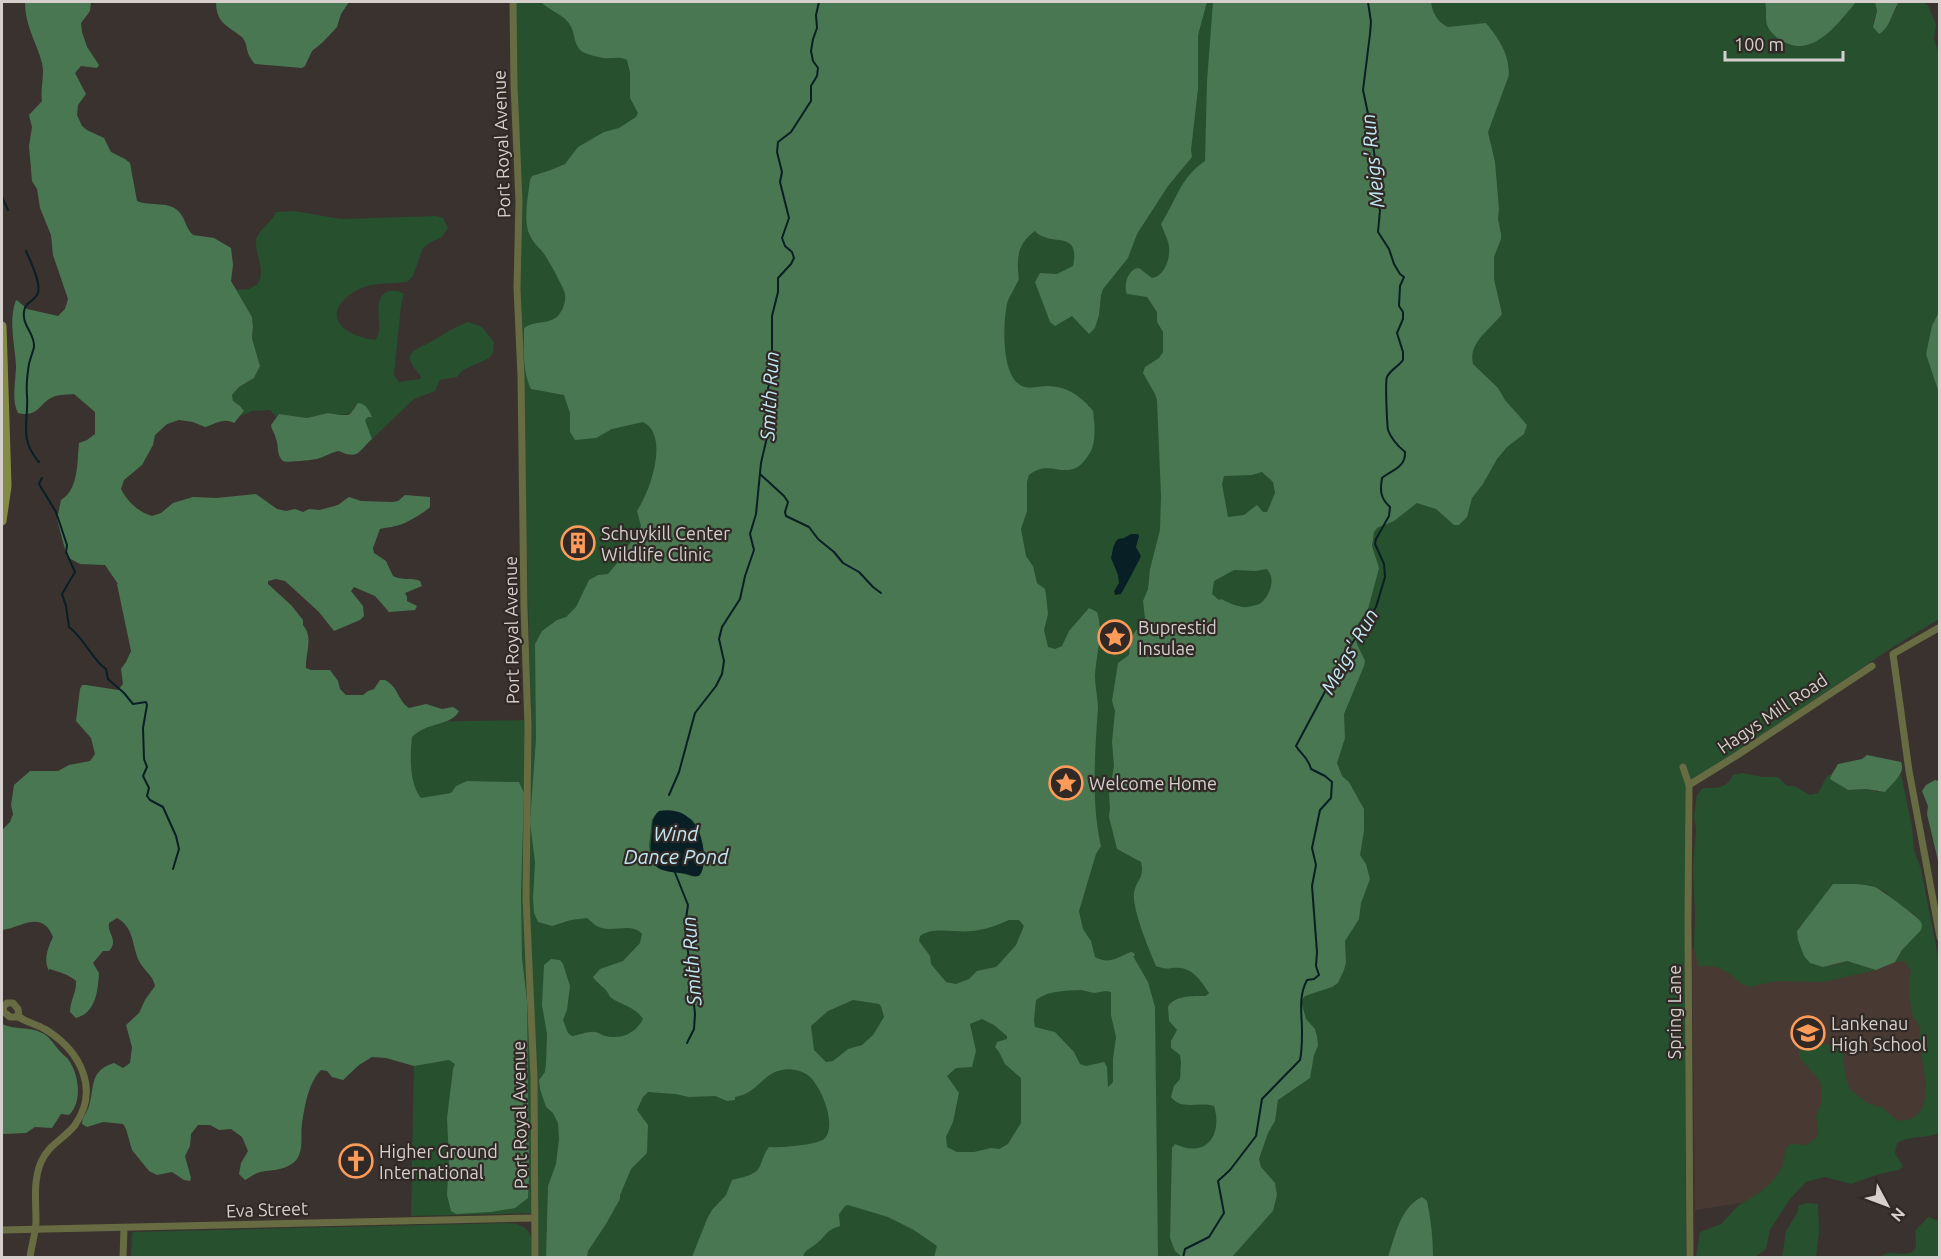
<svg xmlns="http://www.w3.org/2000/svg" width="1941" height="1259" viewBox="0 0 1941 1259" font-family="Ubuntu,sans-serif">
	<rect width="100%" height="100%" fill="#3a322f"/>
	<!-- built -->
	<path fill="#483a33" d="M1914 925 1928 1118 1785 1173 1748 1202 1695 1210 1692 949Z"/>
	<!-- green -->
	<g fill="#26502e">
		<path d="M515 2H1807L1833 27 1856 2H1875L1877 11 1873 24H1888L1899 2H1923L1928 5 1936 24 1934 39 1940 57 1939 619 1893 647 1701 776 1685 784 1686 1257H539L538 1213 411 1216 414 1055 175 726 531 720 520 277V171Z"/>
		<path d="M294 211 341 219 436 216 443 218 448 228 442 237 433 241 423 248 413 276 407 282C392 284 373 282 359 289 319 311 338 335 375 340 377 337 379 334 379 331 381 319 372 295 390 291 395 290 400 291 404 294L401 306 394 375 399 382 420 379 421 376C398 352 415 351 434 340 445 333 455 327 468 322L482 327 494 342 493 353 489 358 463 370 457 377 440 380 435 391 414 399 372 439 365 420 368 417H371L355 406 351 413 340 415 328 413 307 418 279 414 276 417 270 410 252 411 241 416 244 411 240 406 232 401V395L239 387 254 378 260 366 252 338 253 326 252 317 236 290 249 289 258 284C266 267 255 257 256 240 258 229 272 223 276 212Z"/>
		<path d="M1742 773 1763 777H1778L1787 786H1794L1810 795 1818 793 1827 776 1832 774 1831 779 1848 790 1866 789 1878 792 1901 774 1912 827 1914 850 1921 869 1939 962V1133C1926 1139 1909 1135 1897 1143L1895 1153 1903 1166 1899 1170 1879 1174 1851 1184 1825 1177 1806 1182 1790 1199 1775 1222 1770 1230 1766 1249 1755 1257H1696L1700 1232 1721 1224 1738 1206 1763 1190 1775 1178 1782 1167 1786 1148 1791 1144 1807 1145 1817 1137 1818 1131 1816 1116 1822 1101V1088L1819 1080 1799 1057V1050L1807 1040 1829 1045 1839 1043 1842 1045 1845 1074 1850 1089 1867 1103 1883 1108 1897 1121C1904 1120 1913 1120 1918 1114 1933 1098 1922 1065 1920 1046 1919 1041 1921 1033 1920 1028 1918 1024 1915 1020 1913 1016 1909 1001 1908 985 1911 970L1904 961 1895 962 1905 946 1915 915 1900 906 1884 891 1872 886 1854 884 1819 903 1805 922 1799 927 1832 966 1847 961 1876 970 1824 982 1776 981 1749 987 1740 983 1730 974 1719 968 1710 966H1698L1694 947 1695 913 1693 867 1696 830 1694 816 1697 795 1703 788C1717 788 1726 789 1733 775Z"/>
		<path d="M1808 1203 1818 1204 1819 1232 1816 1257H1782L1786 1231 1797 1213 1799 1205Z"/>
		<path d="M1928 1217 1939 1221V1257H1879C1895 1248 1898 1258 1913 1252L1916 1247 1915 1231Z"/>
		<path d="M509 1223C533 1225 532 1237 532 1258H131L132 1233 134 1232Z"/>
	</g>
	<!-- forest -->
	<g fill="#497751" fill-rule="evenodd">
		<path d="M25 2H91L90 11 81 23 82 32 87 47 99 65 97 68 81 66 75 73 86 94 78 105 77 115 82 126 87 130 104 138 111 152 125 159 130 163 137 201C151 207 170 200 180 213 186 220 186 229 193 235L214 238 231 248 233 265 231 281 252 317 253 326 252 338 260 366 254 378 239 387 232 395 233 401 240 406 244 411 234 423C224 417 215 424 205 427L193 422 179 420 167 424 155 435 153 445 142 465 124 480 121 489C127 501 138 512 152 516L161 513 173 503 193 497 216 498 256 494 277 509 286 511 295 509 303 512 309 509 320 510 338 505 349 497 361 501 393 502 398 501 405 495 430 497V507C424 513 404 525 395 526 390 528 386 527 380 529L373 548 374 553 386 561 393 576C402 581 411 577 420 581L422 586 405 593 407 597V601L417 606 415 610 389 612 375 596 354 587 351 591 363 606 364 616 360 620 334 631 319 612 285 581 276 579 268 581V584L291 605 303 620V625C314 638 305 653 306 668L311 670H330L338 681 340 689 346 695H363L368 691 374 689 380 680H385C398 686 398 701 409 708L426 704 442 709 453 707 459 711C452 726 426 722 412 737 410 754 409 784 421 798L451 793 456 786 467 781 516 782H519L524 793 521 893 522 958 527 1001 529 1174 528 1198 515 1208 491 1212 456 1214 451 1211 447 1195 449 1161 447 1118 453 1069 455 1064 449 1060 414 1066 386 1058 372 1057 359 1065 343 1080 332 1077 327 1071 321 1070C308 1083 305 1106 302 1123 300 1136 305 1154 293 1163 282 1172 268 1169 257 1173 253 1175 249 1178 245 1180L239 1174 241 1163 248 1151 242 1137 231 1129 219 1130 210 1125H198L191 1134 190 1146 185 1156 191 1178 190 1181 184 1180 172 1172 157 1175 149 1171 132 1150 126 1129 123 1124 103 1122 87 1127 82 1124C82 1117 87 1113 89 1106 95 1086 89 1071 114 1063L123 1068 130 1063 132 1047 126 1025 139 1013 145 1000 155 986C153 975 144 971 139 961 132 946 134 927 117 918L109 923C107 934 119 940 109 951H103L93 963 99 973C98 990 96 1013 76 1018L70 1012C70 1001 77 991 76 981 70 975 57 971 49 969V971C43 959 48 948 53 937 42 909 21 928 2 930V830L10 822 13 814 11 805 14 785 30 771H58L69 765 90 761 95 754 91 738 76 721 80 689 82 685H86L118 690 123 684 121 669 126 662 131 651 117 584H118L105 565 80 564 67 557 57 519 61 500C79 489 77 462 79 443L87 440 95 434V412L74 394C68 395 59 394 53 397 40 402 39 418 18 413 11 400 16 380 16 366 15 344 8 322 16 300L18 301 27 309 58 316 65 309 68 299 53 255 51 235 40 208 37 189 32 181 29 146 32 127 29 115 42 101C40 89 45 75 42 63 37 43 25 26 25 2Z"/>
		<path d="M216 2H349L341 14 337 27 323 42 312 51 305 66 302 68 255 64C244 51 249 47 243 38 229 26 216 24 216 2Z"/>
		<path d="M541 2H1207L1198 35V89L1191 150 1192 157 1168 186 1137 234 1128 258 1103 289 1101 295 1099 315 1095 328 1089 334 1072 316 1055 326 1050 322 1035 282 1040 273 1057 274 1073 266C1081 228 1050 248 1035 231 1021 241 1017 252 1018 270 1018 275 1020 279 1017 283 1014 290 1009 296 1007 304 1003 323 1001 373 1020 385 1028 390 1039 386 1047 386 1066 387 1074 392 1087 404 1088 406 1092 409 1093 411 1094 414 1093 417 1094 420 1095 429 1095 443 1091 451 1070 489 1053 455 1029 475L1027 482V511L1021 529 1026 556 1033 566 1037 583 1045 589 1046 595 1048 614 1044 630 1048 647 1055 649 1062 646 1069 631 1089 608 1097 612C1104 633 1096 654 1095 676 1095 687 1098 698 1098 708 1095 752 1091 803 1101 846L1096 854 1079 911 1083 929 1091 941 1095 957C1109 965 1118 957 1131 952L1134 953 1135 956H1133L1148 982 1155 1007 1158 1257H934L937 1246 914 1230 888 1217 848 1205 845 1206 839 1214 840 1226C824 1231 828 1235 816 1244 810 1249 805 1249 803 1257H692L707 1219 712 1210 726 1195 732 1180C741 1177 756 1176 760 1166 763 1159 764 1153 769 1147 779 1148 817 1145 824 1139 838 1126 821 1086 809 1076 803 1071 790 1068 782 1070 763 1073 758 1093 735 1097V1100L727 1101 715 1096 689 1097 675 1094 648 1092 643 1097 637 1110 648 1125 647 1153 631 1169 620 1195V1199L606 1224 588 1251 587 1257H546L548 1186 556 1164 559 1139 558 1123 553 1113 546 1107 540 1089 539 1080 545 1072 546 1063 547 1034 542 1005 544 965 551 959 560 960 563 964 570 986 567 1010 563 1020 568 1033 572 1036C579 1035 585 1032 591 1032 597 1031 601 1035 605 1036 621 1040 636 1033 643 1019 635 1006 622 1006 610 997 607 988 598 985 593 977L600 969 623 961 640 943 642 934C631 922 613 933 599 927 595 926 591 921 587 918L571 920 552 926 538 922 534 913 533 898 535 862 530 822 536 739 535 644 542 631 557 620 566 617 576 607 589 580 598 575 608 574 618 562 624 550 634 539 641 526 637 511C650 492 670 435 643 422L612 429 596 438 575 440 570 432V413L564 395 531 389C522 371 524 348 524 328 535 320 548 325 558 316 563 310 566 302 565 294 564 288 546 255 541 250 535 244 531 239 528 231 524 215 528 196 530 180L532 176 551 170 565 164 578 147 604 132 619 128 636 117 638 113 630 98V72L627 60C619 56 612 59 603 58 598 57 590 55 585 53 573 48 576 34 570 25 564 14 549 11 541 2ZM690 818C703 828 706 860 701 874L695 877 680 873 651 860 649 846 652 819ZM1009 920H1019L1024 926 1016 945 1000 963 996 967 977 971 969 979 956 984 946 982 931 964 930 956 919 941 920 936C933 926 956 933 972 931 984 930 998 925 1009 920ZM1081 990 1094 993 1106 991 1111 992V1015L1116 1037 1113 1059V1082L1108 1087 1107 1067 1104 1062 1086 1066 1080 1064 1074 1052 1055 1032 1035 1027 1034 1020 1036 1000C1050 990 1064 991 1081 990ZM853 1000 879 1004 881 1006 884 1017 873 1035 862 1045 848 1049 833 1061 826 1062 814 1050 811 1026 828 1011ZM982 1019 994 1025 1007 1036V1039L997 1042 995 1047 999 1052 1005 1064 1021 1078V1123L1008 1144 999 1149 991 1148 974 1152H957L947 1147 946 1137 953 1122 959 1093 947 1076 956 1068 972 1067 976 1051 970 1024Z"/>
		<path d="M1213 2H1431C1432 12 1438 23 1448 27L1486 23C1499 39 1509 53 1509 75L1488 132 1495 162 1499 209 1498 219 1501 234V239L1494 257V279L1502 314C1490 330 1468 342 1473 364L1498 388 1505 400 1527 425 1524 434 1507 447 1497 459 1483 484 1472 498 1467 517 1459 525H1454L1436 509 1417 503 1394 521 1377 528 1374 532 1372 546 1379 568 1378 572 1368 609 1354 630 1357 644 1365 661 1364 666 1344 714 1345 738 1337 763 1342 776 1349 782 1364 809V831L1360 855 1366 864 1370 879 1361 903 1359 919 1345 941 1346 963 1344 970 1338 983 1332 987 1305 996 1301 1001 1306 1019 1315 1029 1317 1036 1318 1046 1314 1055 1310 1078 1278 1100 1275 1121 1268 1133 1259 1159 1261 1167 1275 1183 1277 1195 1273 1211 1232 1257 1183 1258 1175 1251 1170 1238 1172 1148 1175 1144C1206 1159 1223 1135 1214 1106 1198 1101 1182 1111 1171 1097L1174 1086 1180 1079 1181 1062 1180 1055 1171 1048V1041L1177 1030 1169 1021 1168 1007C1174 995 1193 996 1206 996L1209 993C1202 982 1193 969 1180 968 1169 967 1170 971 1156 966 1149 950 1132 909 1134 893 1136 880 1145 878 1141 862L1117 849 1109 817 1110 808 1109 794 1114 766 1112 742 1115 711 1112 701 1118 663 1129 655C1132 631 1132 637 1145 618L1143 601 1148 589 1150 569 1160 530 1161 496 1157 400 1155 394 1143 373 1145 367 1159 358 1163 352V332L1157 322V312L1147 297 1127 294C1123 286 1128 268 1139 268L1152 278C1166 276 1172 254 1168 242 1166 235 1163 230 1161 224 1177 199 1180 178 1205 161L1207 81ZM1262 472 1273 482 1275 493 1267 512H1263L1257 505 1244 515 1228 517 1222 484 1224 476 1252 475ZM1266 569C1276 576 1271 594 1262 602 1259 605 1252 606 1248 607 1239 608 1230 603 1221 599L1219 600 1212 594 1214 581 1234 570 1256 571Z"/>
		<path d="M1765 2H1856C1839 22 1814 58 1784 42 1777 38 1770 33 1767 25 1765 18 1767 9 1765 2Z"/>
		<path d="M1875 2H1899C1892 12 1890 28 1879 34L1873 27 1877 11Z"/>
		<path d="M1939 312V393L1926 354 1932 326Z"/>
		<path d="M358 403C366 404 369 410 372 417H368L365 420 372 439C358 452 358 460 339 451 331 452 325 457 317 459 311 460 286 463 283 461 276 455 279 446 276 439 275 433 272 431 271 425L279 414 307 418 328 413 340 415H348L351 413Z"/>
		<path d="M1867 755 1901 762C1906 774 1892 783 1885 792L1866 789 1848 790 1830 779 1832 774 1838 764 1862 759Z"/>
		<path d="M1935 780 1939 781V865L1927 814 1928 806 1922 791 1926 785Z"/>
		<path d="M1833 884C1846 884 1863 883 1875 887 1880 889 1918 917 1920 921 1923 925 1922 926 1921 930L1902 950 1895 962 1876 970 1847 961 1823 967 1810 963 1804 956 1798 940 1797 931Z"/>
		<path d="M2 1024C14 1030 29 1026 42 1033 49 1036 53 1043 58 1049 61 1053 65 1056 68 1059 79 1074 83 1102 69 1115L61 1114 52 1128 35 1127 26 1133 2 1134Z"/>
		<path d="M1422 1197 1427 1201C1431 1220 1433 1238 1433 1257H1388C1395 1237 1400 1207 1422 1197Z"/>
	</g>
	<!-- water -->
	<g fill="#081f26">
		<path d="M1131 534H1138L1139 536 1136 547 1141 556C1135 569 1128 581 1121 594L1115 595 1114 591 1119 583 1118 575 1111 558C1113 552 1112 545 1118 539L1124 538Z"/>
		<path d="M659 811C689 806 702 828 704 854 704 863 704 869 699 876 692 877 687 873 680 873 648 871 649 860 652 832 653 823 651 818 659 811Z"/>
	</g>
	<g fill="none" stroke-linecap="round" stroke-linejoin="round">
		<!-- stream -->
		<g stroke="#081f26" stroke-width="2">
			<path d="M2 197 8 210"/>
			<path d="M26 251C30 260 43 286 37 295 32 303 25 302 24 312 22 326 35 333 34 347 33 352 30 359 29 364 27 376 26 385 27 396 29 422 18 438 39 462"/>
			<path d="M760 474 784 496 788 502 785 512 786 516 809 527 818 539 834 552 843 563 859 572 873 587 881 593"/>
			<path d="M42 478 39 484 56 512 67 545 66 552 75 572 62 594 66 606 69 627C85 639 93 661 106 669L108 679 124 693 133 704 146 702 147 705 143 728 144 759 147 767 143 776 149 788 147 796 150 800 163 807 176 836 179 849 173 869"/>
			<path d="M669 795 679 772 695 713 716 686 722 674 724 661 719 639 722 627 740 599 745 576 754 550 750 534 756 514 761 463 771 420 768 388 772 377V316L778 292V278L791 264 794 258 792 252 785 246 782 238 789 218 780 182 782 172 777 152 778 142 791 132 811 101V86L817 76 818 68 813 61 811 51 813 39 817 28 816 15 819 2"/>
			<path d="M674 870 688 905 685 925 695 1014 694 1029 687 1043"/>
			<path d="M1183 1258 1185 1249 1209 1237 1224 1213 1218 1181 1230 1170 1256 1136 1262 1099 1300 1060C1302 1051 1302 1041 1302 1032 1302 1014 1298 997 1307 980L1314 979 1319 975 1316 966 1317 952 1312 886 1316 865 1312 848 1320 810 1331 798 1332 782 1325 776 1311 769C1307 755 1302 756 1296 746L1345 654 1376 607 1385 577 1384 564 1375 544 1376 539 1389 516 1390 507C1380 498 1380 490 1382 478 1392 470 1406 467 1405 452 1399 447 1391 438 1388 430 1387 423 1385 381 1387 377 1390 370 1399 366 1403 360V352L1397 333 1403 319V312L1399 306 1400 286 1404 277 1400 274 1394 264 1389 249 1378 232 1380 210 1377 202 1379 188 1370 123 1363 90 1370 34 1371 22 1368 2"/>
		</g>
		<!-- street -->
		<g stroke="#676c42" stroke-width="7">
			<path d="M513 2 514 85 519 201 517 288 521 376 524 607 528 726 526 898 534 1078 535 1258"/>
			<path d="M1940 627 1893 654 1909 771 1940 937"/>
			<path d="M1683 767 1689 785 1688 922 1690 1258"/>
			<path d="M1689 785 1739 754 1872 666"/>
			<path d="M7 1003H13L18 1009 19 1017H10L4 1012 3 1007Z"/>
			<path d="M19 1017C28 1023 39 1025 48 1031 80 1052 100 1089 75 1125 64 1139 48 1145 41 1162 33 1181 36 1201 36 1221 36 1233 31 1246 30 1258"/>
			<path d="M2 1230 534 1218"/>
			<path d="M123 1258 124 1228"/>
		</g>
		<!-- secondary -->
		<path stroke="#848b45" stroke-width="9" d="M2 326 7 486 2 521"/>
	</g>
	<!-- icons -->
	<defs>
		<symbol id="building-ring" viewBox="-11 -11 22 22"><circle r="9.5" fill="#302925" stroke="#fe9b59" stroke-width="1.5"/><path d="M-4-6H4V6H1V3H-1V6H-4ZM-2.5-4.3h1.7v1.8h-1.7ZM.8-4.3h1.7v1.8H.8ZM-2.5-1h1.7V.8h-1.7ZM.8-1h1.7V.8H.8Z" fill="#fe9b59"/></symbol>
		<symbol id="sight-ring" viewBox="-11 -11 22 22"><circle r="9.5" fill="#302925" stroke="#fe9b59" stroke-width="1.5"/><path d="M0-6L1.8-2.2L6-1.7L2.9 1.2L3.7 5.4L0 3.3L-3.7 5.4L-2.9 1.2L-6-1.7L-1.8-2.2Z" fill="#fe9b59"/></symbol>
		<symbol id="school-ring" viewBox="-11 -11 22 22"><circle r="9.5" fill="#302925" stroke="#fe9b59" stroke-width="1.5"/><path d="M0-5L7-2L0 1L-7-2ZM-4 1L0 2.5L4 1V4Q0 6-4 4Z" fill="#fe9b59"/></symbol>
		<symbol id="church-ring" viewBox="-11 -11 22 22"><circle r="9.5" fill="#302925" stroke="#fe9b59" stroke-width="1.5"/><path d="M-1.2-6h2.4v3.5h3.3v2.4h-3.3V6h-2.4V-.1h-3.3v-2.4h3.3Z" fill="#fe9b59"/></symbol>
	</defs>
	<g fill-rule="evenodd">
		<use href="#building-ring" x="559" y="524" width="38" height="38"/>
		<use href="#sight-ring" x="1096" y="618" width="38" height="38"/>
		<use href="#sight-ring" x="1047" y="764" width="38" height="38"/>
		<use href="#school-ring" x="1789" y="1014" width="38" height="38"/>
		<use href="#church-ring" x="337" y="1142" width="38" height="38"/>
	</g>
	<g text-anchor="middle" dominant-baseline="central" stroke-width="4.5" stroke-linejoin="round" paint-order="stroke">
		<!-- street labels -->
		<g font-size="18" fill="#d5d0cd" stroke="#302925">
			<text transform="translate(501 144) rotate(-92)">Port Royal Avenue</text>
			<text transform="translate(511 630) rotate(-91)">Port Royal Avenue</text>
			<text transform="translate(1772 713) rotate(-34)">Hagys Mill Road</text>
			<text transform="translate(1674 1012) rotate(-90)">Spring Lane</text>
			<text transform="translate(519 1115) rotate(-91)">Port Royal Avenue</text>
			<text transform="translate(267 1209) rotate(-2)">Eva Street</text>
		</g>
		<!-- poi labels -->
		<g font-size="18" fill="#d5d0cd" stroke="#302925" text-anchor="start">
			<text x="601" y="533">Schuykill Center<tspan x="601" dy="21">Wildlife Clinic</tspan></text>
			<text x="1138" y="627">Buprestid<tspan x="1138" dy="21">Insulae</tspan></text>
			<text x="1089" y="783">Welcome Home</text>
			<text x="1831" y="1023">Lankenau<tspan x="1831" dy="21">High School</tspan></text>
			<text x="379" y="1151">Higher Ground<tspan x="379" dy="21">International</tspan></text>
		</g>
		<!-- water labels -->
		<g font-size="20" font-style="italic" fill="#c2e8f5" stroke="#302925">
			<text transform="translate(1372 161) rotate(-96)">Meigs' Run</text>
			<text transform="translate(769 396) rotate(-87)">Smith Run</text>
			<text transform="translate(1349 651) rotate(-60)">Meigs' Run</text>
			<text x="676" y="833">Wind<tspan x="676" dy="23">Dance Pond</tspan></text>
			<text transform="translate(691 961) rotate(-94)">Smith Run</text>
		</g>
	</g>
	<!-- border -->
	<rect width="1941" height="1259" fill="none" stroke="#d5d0cd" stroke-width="6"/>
	<!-- north arrow -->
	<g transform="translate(1887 1205) rotate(131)" stroke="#302925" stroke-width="4.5" paint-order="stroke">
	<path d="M0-4.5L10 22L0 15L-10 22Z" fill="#d5d0cd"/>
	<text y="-9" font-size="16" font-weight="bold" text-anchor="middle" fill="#d5d0cd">N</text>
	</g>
	<!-- scale -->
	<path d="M1725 51v9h118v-9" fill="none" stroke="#d5d0cd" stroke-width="3"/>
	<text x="1734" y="51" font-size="18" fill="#d5d0cd" stroke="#302925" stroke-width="4.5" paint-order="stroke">100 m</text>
</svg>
